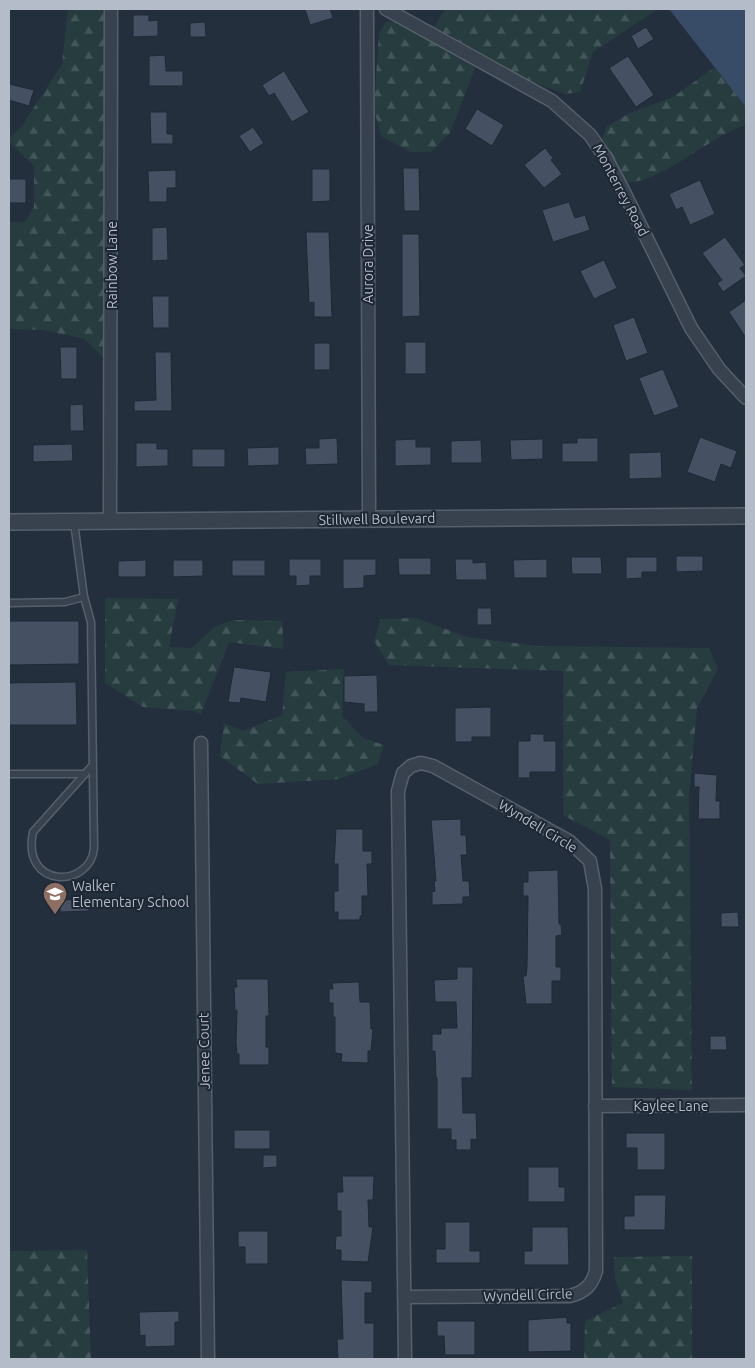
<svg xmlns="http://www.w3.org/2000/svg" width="755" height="1368" viewBox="0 0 755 1368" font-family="Ubuntu,sans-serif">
	<defs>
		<pattern id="forest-firs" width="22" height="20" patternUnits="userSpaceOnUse" patternTransform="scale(1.25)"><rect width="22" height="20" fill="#263c3f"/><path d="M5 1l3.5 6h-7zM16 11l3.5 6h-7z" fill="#435659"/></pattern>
	</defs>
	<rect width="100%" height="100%" fill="#242f3e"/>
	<!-- forest -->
	<g fill="url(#forest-firs)">
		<path d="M68 9H104L106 361 85 339 43 330 9 329V222H25L34 207V166L9 142V139L22 126 62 64Z"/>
		<path d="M445 9H658L593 52 580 92 565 94 529 80 429 25 435 26Z"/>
		<path d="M394 21 476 66 450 133 431 152H410L381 136 374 109 379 33 386 22Z"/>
		<path d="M715 67 746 107V125C713 134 658 185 627 182L602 138 607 126 630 113 673 97Z"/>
		<path d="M105 598 178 599 169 647 192 648 214 627 233 620 282 621 284 649 229 642 201 714 193 711 143 707 105 683Z"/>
		<path d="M416 618 467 637 537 646 709 648 718 669 697 708 689 796 692 1090 612 1087 610 840 563 815V671L389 665 374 641 381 619Z"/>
		<path d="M344 669 342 716 363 738 384 745 378 764 340 779 258 784 220 756 224 723 243 731 282 715 286 672Z"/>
		<path d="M87 1250 91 1359H9V1251Z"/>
		<path d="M692 1256V1359H584L585 1321 623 1303 615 1278 614 1257Z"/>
	</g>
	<!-- water -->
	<path fill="#394c67" d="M669 9H746V107Z"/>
	<!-- building -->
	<g fill="#455162" stroke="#1f2835">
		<path d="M305 9H330L333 18 310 25Z"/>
		<path d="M133 15H149V21L158 20V36L133 37Z"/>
		<path d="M205 22 206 37H190V23Z"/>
		<path d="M646 27 654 39 638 49 631 36Z"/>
		<path d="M165 55 166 71H183V86H149V56Z"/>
		<path d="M628 56 654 95 636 107 609 68Z"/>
		<path d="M284 71 309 112 292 122 274 93 269 96 262 85Z"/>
		<path d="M9 84 34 90 29 106 9 100Z"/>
		<path d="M477 109 504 125 492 146 465 129Z"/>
		<path d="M150 112H167V134H173V144H151Z"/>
		<path d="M253 127 264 143 250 152 239 136Z"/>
		<path d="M545 148 553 158 551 160 562 174 544 188 524 165Z"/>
		<path d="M403 168H419L420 211H404Z"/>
		<path d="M312 169H330V201L312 202Z"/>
		<path d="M176 170V188H167V202H149L148 171Z"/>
		<rect x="9" y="179" width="17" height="24"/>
		<path d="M700 180 715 214 690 225 682 207 676 210 669 194Z"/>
		<path d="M569 202 575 218 585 215 590 230 553 242 542 210Z"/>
		<path d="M167 227 168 260 152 261V228Z"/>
		<path d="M306 232H329L332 317H314V302L309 303Z"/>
		<path d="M402 234H419L420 316 402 317Z"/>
		<path d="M725 237 745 265 740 268 746 276 723 292 717 283 722 280 702 253Z"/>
		<path d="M604 260 617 288 594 299 580 271Z"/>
		<path d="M152 296H169V328H153Z"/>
		<path d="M746 300V338L729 312Z"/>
		<path d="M634 317 648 353 626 361 613 325Z"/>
		<rect x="405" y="342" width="21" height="32"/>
		<rect x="314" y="343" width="16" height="27"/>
		<path d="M60 347H77V379H61Z"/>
		<path d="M155 352H171L172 411H134V401L156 400Z"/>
		<path d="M663 369 679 407 654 416 639 378Z"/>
		<path d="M83 404 84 431H70V405Z"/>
		<path d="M700 437 737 451 731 468 721 464 715 482 687 472Z"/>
		<path d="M337 438 338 464 306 465 305 448H319V439Z"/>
		<path d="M577 438H598V462H562V443H577Z"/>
		<path d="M416 439V447H431V465L395 466V440Z"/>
		<path d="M543 439V459L511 460 510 440Z"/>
		<path d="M481 440 482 463H451V441Z"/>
		<path d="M136 443H157V449H168V466L136 467Z"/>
		<path d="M72 444 73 461 33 462V445Z"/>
		<path d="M279 447V465L248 466 247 448Z"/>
		<rect x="192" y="449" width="33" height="18"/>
		<path d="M661 452 662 478 629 479V453Z"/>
		<path d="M676 556H703V571L676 572Z"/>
		<path d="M571 557H601L602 574H572Z"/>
		<path d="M626 557H657V572H642V578L626 579Z"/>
		<path d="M398 558H431V575H399Z"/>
		<path d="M289 559H321V576H310V585L296 586V576H289Z"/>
		<path d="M343 559H376V575L364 576V588L343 589Z"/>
		<path d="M455 559H473V563L486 562 487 580H456Z"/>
		<path d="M547 559V578H514L513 560Z"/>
		<path d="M146 560V577H118V561Z"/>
		<path d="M173 560H203V576L173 577Z"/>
		<rect x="232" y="560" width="33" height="16"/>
		<path d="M477 608H491L492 625H477Z"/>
		<path d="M9 621H79V664L9 665Z"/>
		<path d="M234 667 271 672 266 702 241 698 240 703 228 702Z"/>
		<path d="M377 675 378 712H364V704L344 702V676Z"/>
		<path d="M76 682 77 725H9V683Z"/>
		<path d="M491 707V737H472V742H455V708Z"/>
		<path d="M530 734H544V741H556V772H530V778H518V741H530Z"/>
		<path d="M694 773 717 775 716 801H720V819H698L699 787H694Z"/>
		<path d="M461 819V835H466L467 855H461L463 881H469L470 897H463V904L432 905V892L435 891 434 881H436L431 820Z"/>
		<path d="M336 829H363V851H372V864H367L368 896H362V916H360V920H338V912H334V891H338V864H334Z"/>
		<path d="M558 870 559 924H561L562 935 556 936V967H561V981H552V1004H526L523 976H526L527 967 528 896H523V882H528V871Z"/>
		<path d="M88 899 89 911 60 912V900Z"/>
		<path d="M738 912 739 927H721V913Z"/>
		<path d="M457 967H473L472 1078H462L463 1113H476L477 1140 471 1139V1150H456V1140H451V1129H437V1078H436L435 1051H432V1034H441V1028H457L456 1002H435L434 980 457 979Z"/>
		<path d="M236 979H268L269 1016H266V1047H269V1065H239V1054H237L236 1043 237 1010 235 1011 234 987H237Z"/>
		<path d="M359 982 360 1002H370L371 1029H373L371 1051H368V1063L341 1062 342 1054 335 1053V1017H333V1003H329V989H333L332 983Z"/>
		<path d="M710 1036H726L727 1050H710Z"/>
		<rect x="234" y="1130" width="36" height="19"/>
		<path d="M626 1133H665V1170H637V1148H626Z"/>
		<path d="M263 1155H277V1167L263 1168Z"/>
		<path d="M528 1167H559V1187H565V1202H528Z"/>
		<path d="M342 1176H374L373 1200H368L369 1227H373L368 1262 341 1261V1250H335L336 1236H341V1211H337V1192H343Z"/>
		<path d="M634 1195H666L665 1230H624V1216H634Z"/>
		<path d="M445 1222H470V1251H480V1263H436V1249H445Z"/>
		<path d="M532 1227H568L569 1265H524V1251H532Z"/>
		<path d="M238 1231H268V1264H245V1247H238Z"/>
		<path d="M341 1280 372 1281V1293H365V1323H374V1359H338L337 1339H343Z"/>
		<path d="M179 1311V1322H175V1346L145 1347V1335L140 1336 139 1312Z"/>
		<path d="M567 1317V1323H571V1351L528 1352V1320Z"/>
		<path d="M437 1321H475V1355H445L444 1336H437Z"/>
	</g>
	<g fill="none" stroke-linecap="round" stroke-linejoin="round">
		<defs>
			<g id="service">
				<path d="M74 522 84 597 91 622 94 848C91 888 21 890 33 832L92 766"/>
				<path d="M9 603 65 602 84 597"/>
				<path d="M9 774H85"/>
			</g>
			<g id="minor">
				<path d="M367 9 369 518"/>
				<path d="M386 9 552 101 590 135 606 158 622 188 691 328 719 369 746 398"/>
				<path d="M110 522 111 9"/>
				<path d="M201 743 208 1359"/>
				<path d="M595 1106 746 1105"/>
				<path d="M404 1297 570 1296C585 1292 592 1285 596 1271L595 889 590 861 569 841 433 766 421 763 411 766 403 773 398 791 405 1359"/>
			</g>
			<path id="tertiary" d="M9 522 746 516"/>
		</defs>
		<!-- service casing -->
		<use href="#service" stroke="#565f6c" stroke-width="9"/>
		<!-- minor casing -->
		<use href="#minor" stroke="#565f6c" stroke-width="15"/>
		<!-- tertiary casing -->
		<use href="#tertiary" stroke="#565f6c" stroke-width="18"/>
		<!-- service -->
		<use href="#service" stroke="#38414e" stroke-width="6"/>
		<!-- minor -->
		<use href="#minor" stroke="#38414e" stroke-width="12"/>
		<!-- tertiary -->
		<use href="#tertiary" stroke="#38414e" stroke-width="15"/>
	</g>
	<!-- icons -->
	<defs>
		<symbol id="school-pin" viewBox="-11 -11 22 30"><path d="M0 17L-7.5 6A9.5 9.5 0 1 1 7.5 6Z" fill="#8d6e63" stroke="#1d2633"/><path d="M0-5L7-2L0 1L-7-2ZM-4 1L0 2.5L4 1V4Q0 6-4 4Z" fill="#fff"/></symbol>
	</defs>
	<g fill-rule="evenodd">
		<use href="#school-pin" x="41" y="880" width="28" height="38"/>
	</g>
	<g text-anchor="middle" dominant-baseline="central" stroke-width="4" stroke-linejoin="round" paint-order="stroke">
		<!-- street labels -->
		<g font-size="14" fill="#b4bcc9" stroke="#1d2633">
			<text transform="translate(621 190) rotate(62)">Monterrey Road</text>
			<text transform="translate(368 264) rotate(-90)">Aurora Drive</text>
			<text transform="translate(112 265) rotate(-90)">Rainbow Lane</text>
			<text transform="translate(377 519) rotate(-1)">Stillwell Boulevard</text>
			<text transform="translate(538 826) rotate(31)">Wyndell Circle</text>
			<text transform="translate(204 1051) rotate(-91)">Jenee Court</text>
			<text x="671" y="1106">Kaylee Lane</text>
			<text transform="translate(528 1295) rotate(-2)">Wyndell Circle</text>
		</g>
		<!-- poi labels -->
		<g font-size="14" fill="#b4bcc9" stroke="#1d2633" text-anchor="start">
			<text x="72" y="886">Walker<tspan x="72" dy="16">Elementary School</tspan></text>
		</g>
	</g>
	<!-- border -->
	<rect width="755" height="1368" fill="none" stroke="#b4bcc9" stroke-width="20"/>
</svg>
